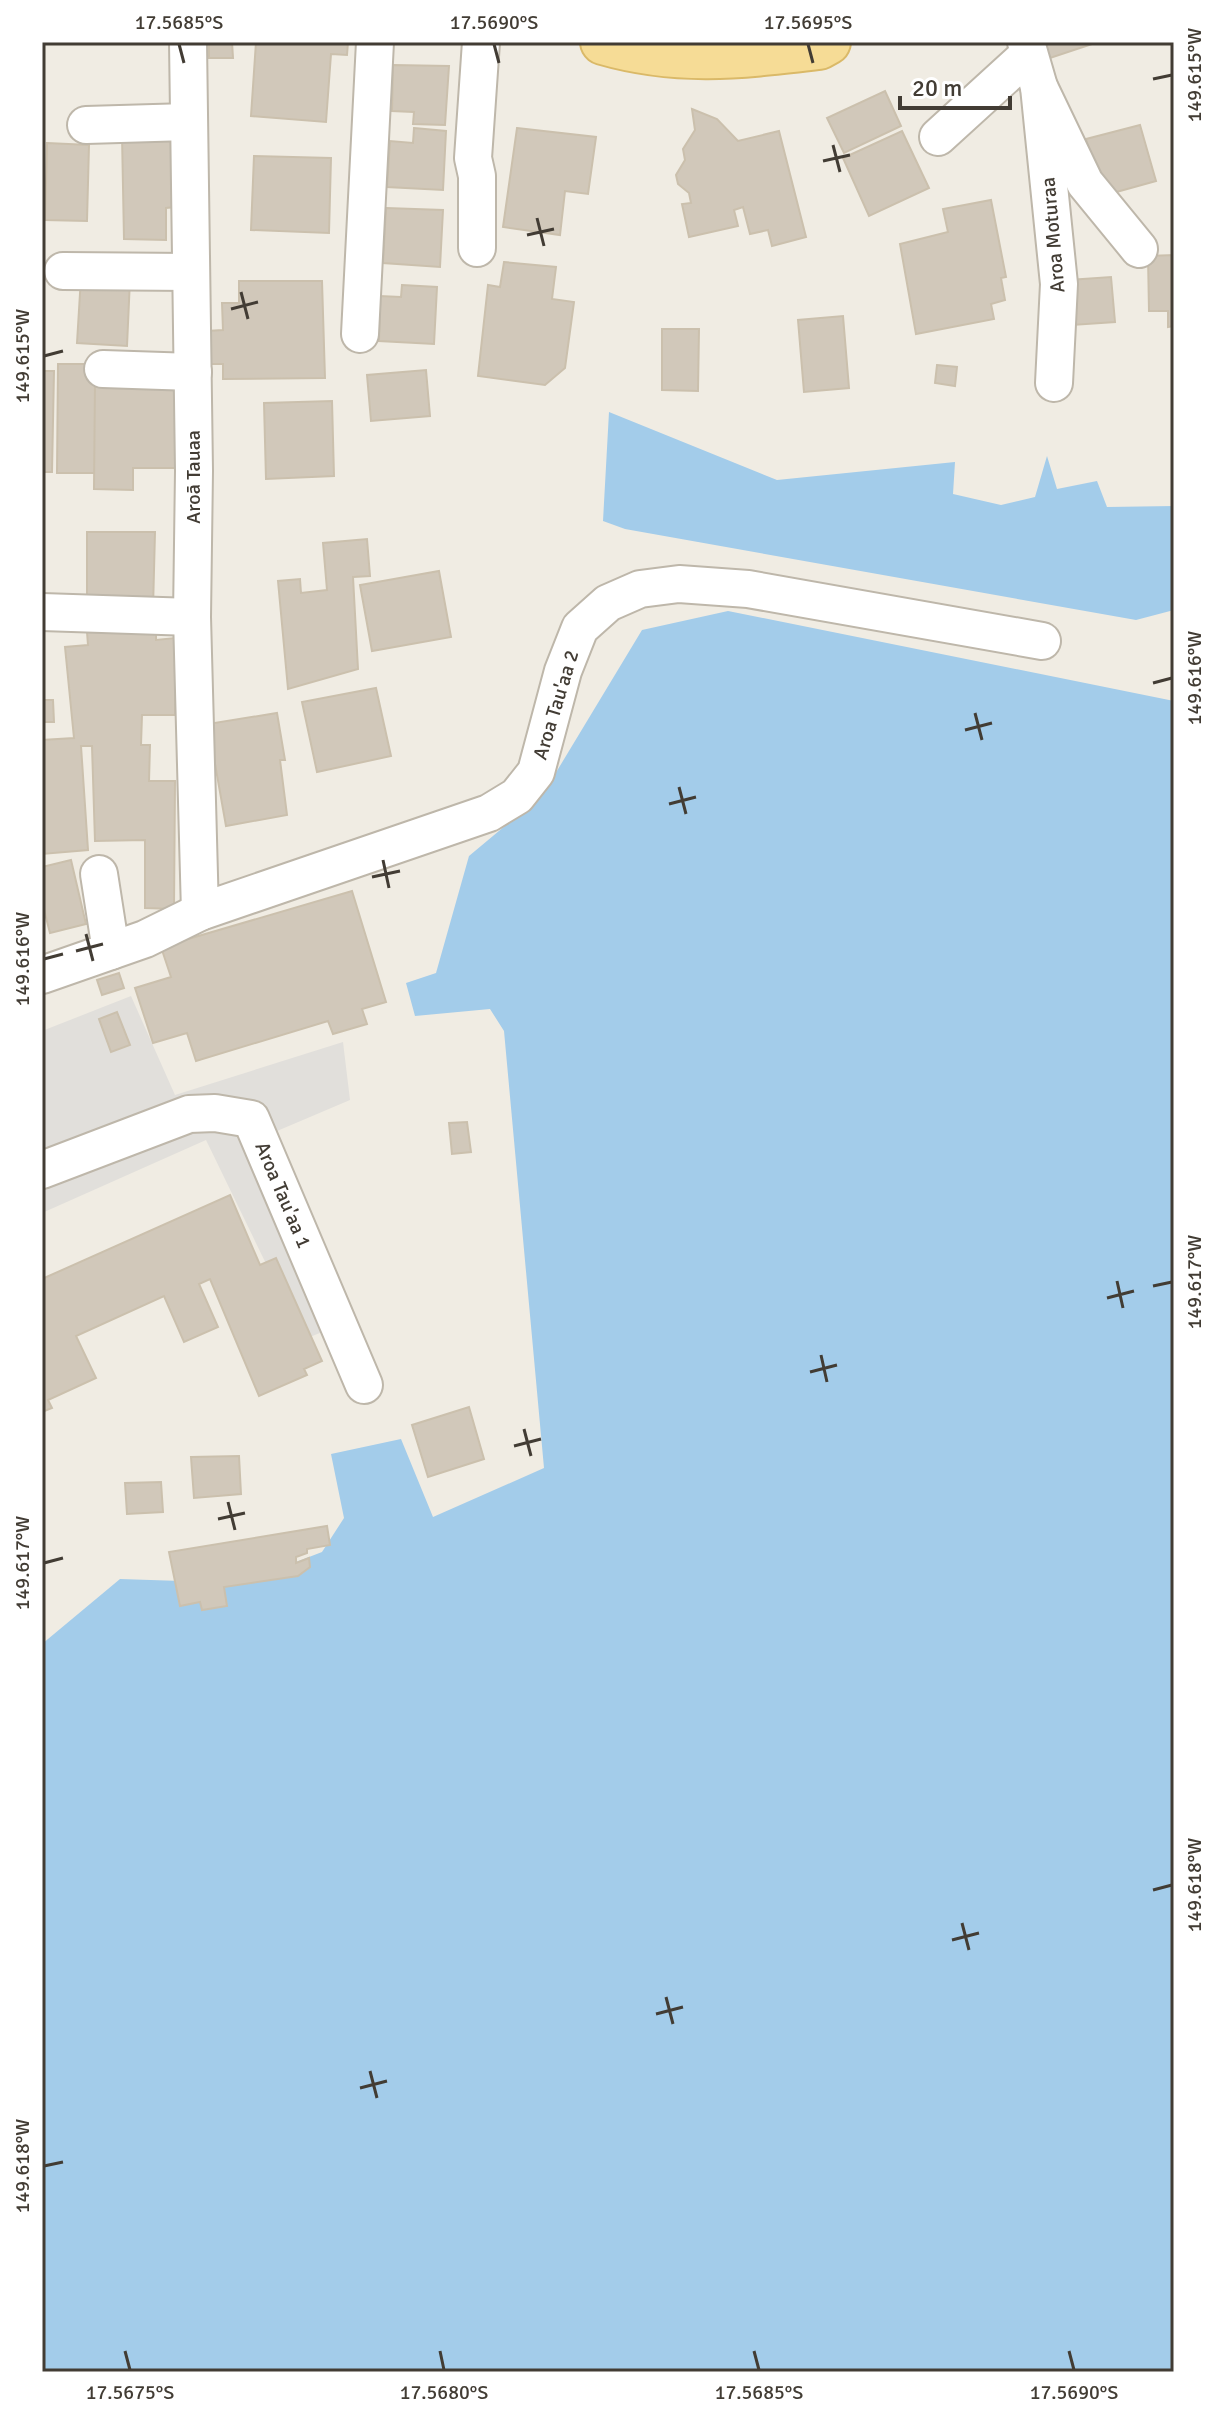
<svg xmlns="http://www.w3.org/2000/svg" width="1216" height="2414" viewBox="0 0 1216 2414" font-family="Signika,sans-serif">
	<rect width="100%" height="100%" fill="#f0ece3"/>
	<!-- parking -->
	<path fill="#e1dfdb" d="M131 996 175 1095 343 1042 350 1100 270 1134 353 1319 303 1340 206 1140 42 1213V1031Z"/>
	<!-- water -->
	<g fill="#a3ccea">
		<path d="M609 412 777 480 955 462 953 494 1001 505 1035 497 1047 456 1057 489 1097 481 1107 507 1174 506V610L1136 620 625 529 603 521Z"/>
		<path d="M728 611 1174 701V2372H42V1644L120 1579 242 1583 322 1552 344 1518 331 1454 401 1439 433 1517 544 1468 504 1031 490 1009 415 1016 406 983 436 973 469 856 543 794 642 630Z"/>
	</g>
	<!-- building -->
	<g fill="#d1c8ba" stroke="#cbc0ad" stroke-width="2">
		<path d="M209 42H232L233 58H209Z"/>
		<path d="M256 42H348L347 55 331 54 326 122 251 116Z"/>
		<path d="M1045 42H1098L1050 58Z"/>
		<path d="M393 65 449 66 445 125 413 124 414 112 392 111Z"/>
		<path d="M885 91 901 126 844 153 827 118Z"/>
		<path d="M692 109 717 119 738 141 779 131 806 237 772 246 768 230 750 234 743 207 734 210 738 226 689 237 682 204 691 203 689 193 678 184 676 175 685 160 683 149 695 130Z"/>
		<path d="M1140 125 1156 181 1102 196 1086 139Z"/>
		<path d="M414 128 446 131 443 190 387 187 390 141 413 143Z"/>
		<path d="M517 128 596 137 588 194 565 191 560 235 503 227Z"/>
		<path d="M902 131 929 188 869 216 843 158Z"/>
		<path d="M174 132 175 207 166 208V240L124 239 122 135Z"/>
		<path d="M47 143 89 145 87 221 45 220Z"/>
		<path d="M254 156 331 158 329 233 251 230Z"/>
		<path d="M991 200 1006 277 1001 278 1005 300 991 304 994 319 916 334 900 244 948 232 943 209Z"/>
		<path d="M386 208 443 210 440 267 383 263Z"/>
		<path d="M1174 255V326L1168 327V311H1149L1148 256Z"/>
		<path d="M504 262 556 267 552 299 574 302 565 368 545 385 478 376 488 285 500 287Z"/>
		<path d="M81 277 130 279 127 346 77 343Z"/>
		<path d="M1111 277 1115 322 1072 325 1069 280Z"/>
		<path d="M239 281H322L325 378 223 379V364H207V331L223 330 222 303H239Z"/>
		<path d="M402 285 437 287 434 344 379 341 380 296 401 297Z"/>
		<path d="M843 316 849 388 804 392 798 320Z"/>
		<path d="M662 329H699L698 391 662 390Z"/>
		<path d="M58 364H95V473H57Z"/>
		<path d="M937 365 957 367 955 386 935 383Z"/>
		<path d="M426 370 430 416 371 421 367 375Z"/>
		<path d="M42 371H54L52 472H42Z"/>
		<path d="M95 382 176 383 175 468H133V490L94 489Z"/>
		<path d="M332 401 334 476 266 479 264 403Z"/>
		<path d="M87 532H155L153 609 87 607Z"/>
		<path d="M367 539 370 576 353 577 358 669 288 689 278 581 300 579 301 593 327 590 323 543Z"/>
		<path d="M439 571 451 637 372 651 360 585Z"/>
		<path d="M86 619H156V640L175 638V715H142L141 745H150L149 781H175L174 909 145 908V840L95 841 92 746H81L88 850 42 854V740L74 738 65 647 88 645Z"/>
		<path d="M376 688 391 756 317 772 302 702Z"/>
		<path d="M42 700H53L54 722H42Z"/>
		<path d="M277 713 285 760H280L287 815 226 826 208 724Z"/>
		<path d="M71 860 86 924 50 933 42 902V867Z"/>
		<path d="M352 891 386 1002 362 1009 367 1024 333 1034 328 1021 196 1061 187 1033 153 1043 135 988 171 977 161 947Z"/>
		<path d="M119 973 124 988 102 995 97 980Z"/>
		<path d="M117 1012 130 1045 111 1052 99 1019Z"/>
		<path d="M467 1122 471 1152 452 1154 449 1123Z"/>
		<path d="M230 1195 260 1265 276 1258 322 1361 304 1369 307 1375 259 1396 210 1279 199 1284 218 1327 184 1342 164 1296 76 1336 96 1378 48 1400 52 1408 42 1412V1279Z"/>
		<path d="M469 1407 484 1459 428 1477 412 1425Z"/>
		<path d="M239 1456 241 1494 194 1498 191 1457Z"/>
		<path d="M161 1482 163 1512 127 1514 125 1483Z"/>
		<path d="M327 1526 330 1545 307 1549V1553L296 1557V1563L309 1558 310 1567 298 1576 224 1587 227 1606 202 1610 200 1602 180 1606 169 1552Z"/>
	</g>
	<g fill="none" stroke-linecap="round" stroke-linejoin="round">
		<defs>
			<g id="minor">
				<path d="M188 42 194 471 192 617 200 912"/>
				<path d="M1026 42 1039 87 1085 183 1139 249"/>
				<path d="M1039 87 1059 284 1054 383"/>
				<path d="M86 125 188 122"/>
				<path d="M938 137 1029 54"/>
				<path d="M477 248V176L473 158 481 42"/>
				<path d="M63 271 191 272"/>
				<path d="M360 334 375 42"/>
				<path d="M103 369 193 372"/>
				<path d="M42 612 192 617"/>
				<path d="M99 874 111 951"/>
				<path d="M42 975 145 939 200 912 489 813 517 796 536 772 563 671 580 628 608 603 640 589 679 584 748 589 1042 641"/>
				<path d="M42 1170 189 1114 215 1113 251 1119 364 1385"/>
			</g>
			<path id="major" d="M603 42C679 64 741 56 819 47L828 42"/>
		</defs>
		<!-- minor casing -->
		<use href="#minor" stroke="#beb7aa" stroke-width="40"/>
		<!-- major casing -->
		<use href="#major" stroke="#dab968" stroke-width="48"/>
		<!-- minor -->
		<use href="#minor" stroke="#fff" stroke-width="36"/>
		<!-- major -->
		<use href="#major" stroke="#f6dc96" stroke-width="44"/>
	</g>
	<!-- ticks -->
	<path fill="none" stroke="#423c34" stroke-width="3" d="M179 44 184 63M494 44 499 63M808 44 813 63M1153 79 1172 75M833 145 840 172M823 161 850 155M537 218 544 246M527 235 554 229M241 292 248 319M231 309 258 302M44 356 63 351M1153 683 1172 678M975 713 982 740M965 730 992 723M679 787 686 814M669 804 696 797M383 860 389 888M372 877 400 871M86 934 93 961M76 951 103 944M44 959 63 954M1117 1281 1123 1308M1153 1286 1172 1282M1107 1298 1134 1291M821 1355 827 1382M810 1372 837 1365M524 1429 531 1456M514 1446 541 1439M228 1502 235 1530M218 1519 245 1513M44 1563 63 1558M1153 1890 1172 1885M962 1923 969 1950M952 1940 979 1933M666 1997 673 2024M656 2014 683 2007M370 2071 377 2098M360 2088 387 2081M44 2166 63 2162M125 2351 130 2370M440 2351 444 2370M754 2351 759 2370M1069 2351 1074 2370"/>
	<g text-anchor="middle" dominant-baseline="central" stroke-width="8" stroke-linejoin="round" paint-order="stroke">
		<!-- street labels -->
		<g font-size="20" fill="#423c34" stroke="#fff">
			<text transform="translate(1053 235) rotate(-95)">Aroa Moturaa</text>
			<text transform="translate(193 477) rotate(-90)">Aroā Tauaa</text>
			<text transform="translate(556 705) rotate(-73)">Aroa Tau'aa 2</text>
			<text transform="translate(283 1195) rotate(67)">Aroa Tau'aa 1</text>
		</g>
	</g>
	<!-- border -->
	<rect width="1216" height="2414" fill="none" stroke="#ffffff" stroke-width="88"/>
	<!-- scale -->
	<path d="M900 96v12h110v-12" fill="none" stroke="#423c34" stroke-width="4"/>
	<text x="912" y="96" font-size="24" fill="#423c34" stroke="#ffffff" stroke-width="6" paint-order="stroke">20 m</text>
	<rect x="44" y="44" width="1128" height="2326" fill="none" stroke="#423c34" stroke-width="3"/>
	<g font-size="20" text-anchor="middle" fill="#423c34">
		<text x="179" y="29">17.5685°S</text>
		<text x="494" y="29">17.5690°S</text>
		<text x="808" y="29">17.5695°S</text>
		<text transform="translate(1194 75) rotate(-90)" y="7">149.615°W</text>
		<text transform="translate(22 356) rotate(-90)" y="7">149.615°W</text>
		<text transform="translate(1194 678) rotate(-90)" y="7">149.616°W</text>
		<text transform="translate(22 959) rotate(-90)" y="7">149.616°W</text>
		<text transform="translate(1194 1282) rotate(-90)" y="7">149.617°W</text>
		<text transform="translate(22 1563) rotate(-90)" y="7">149.617°W</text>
		<text transform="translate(1194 1885) rotate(-90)" y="7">149.618°W</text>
		<text transform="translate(22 2166) rotate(-90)" y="7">149.618°W</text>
		<text x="130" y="2399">17.5675°S</text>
		<text x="444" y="2399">17.5680°S</text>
		<text x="759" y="2399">17.5685°S</text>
		<text x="1074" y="2399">17.5690°S</text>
	</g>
</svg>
